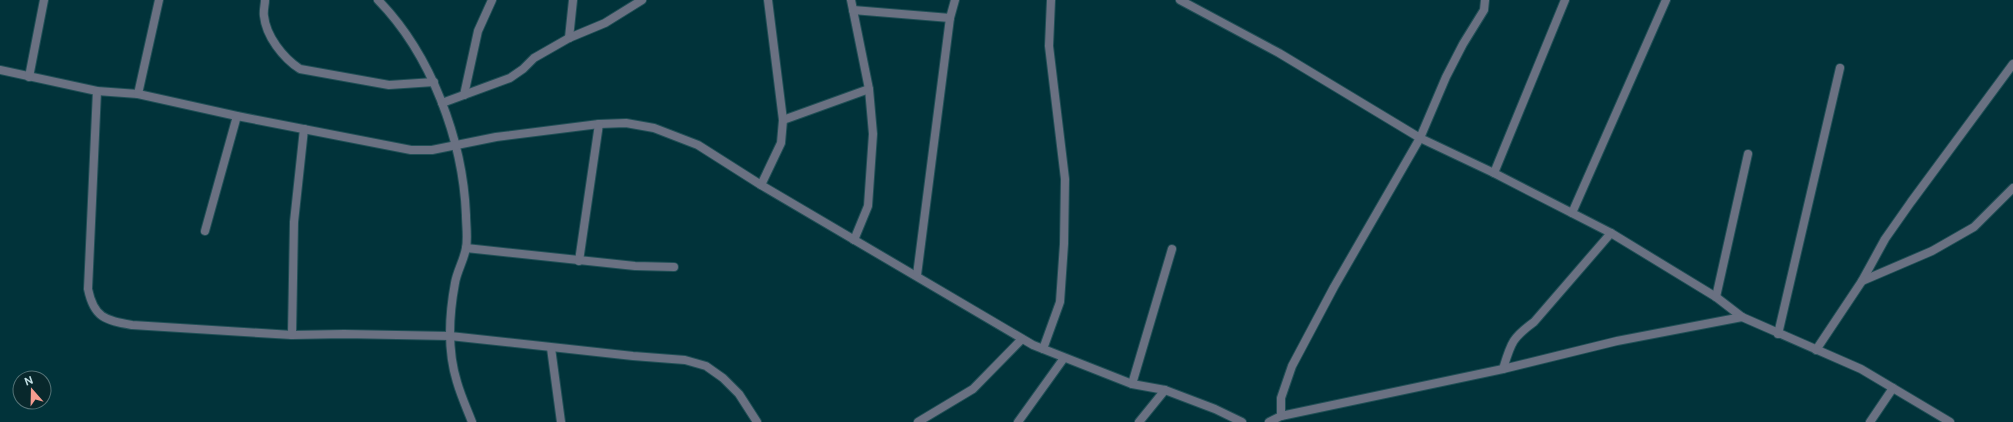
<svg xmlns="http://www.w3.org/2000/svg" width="2013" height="422" viewBox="0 0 2013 422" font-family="'DM Sans',sans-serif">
	<rect width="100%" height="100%" fill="#01333a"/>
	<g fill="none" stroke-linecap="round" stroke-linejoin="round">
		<defs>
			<g id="street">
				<path d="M265 0C265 5 263 11 264 16 266 36 283 58 300 69L389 85 434 82"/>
				<path d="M378 0C431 54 463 140 466 215 466 225 468 238 466 248 464 260 457 271 455 283 449 315 447 350 457 382 461 396 467 409 472 422"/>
				<path d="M851 0 869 89 873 134 868 206 854 240"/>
				<path d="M1180 0 1279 53 1420 138 1494 173 1611 233 1716 297 1742 317 1861 369 1950 422"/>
				<path d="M853 10 950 18"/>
				<path d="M569 38 573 0"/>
				<path d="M0 70 97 91 138 94 237 116 411 150H432L496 137 599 124 626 123 654 128 698 145 761 185 1033 345 1132 384 1165 390 1215 409 1242 422"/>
				<path d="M29 77 44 0"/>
				<path d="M97 91 88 289C94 318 105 320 132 325L292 335 344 334 450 336 633 356 685 360 706 366 723 378 739 394 757 422"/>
				<path d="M138 94 159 0"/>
				<path d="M464 95 478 31 492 0"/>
				<path d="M442 103 510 78 523 69 534 58 569 38 605 23 642 0"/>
				<path d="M783 120 869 89"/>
				<path d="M1494 173 1565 0"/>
				<path d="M761 185 781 143 783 120 768 0"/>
				<path d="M1572 213 1666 0"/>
				<path d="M205 231 237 116"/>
				<path d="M466 248 635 266 674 267"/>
				<path d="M579 261 599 124"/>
				<path d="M917 275 950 18 955 0"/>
				<path d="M1862 281 1885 239 1911 202 2013 64"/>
				<path d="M1716 297 1748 154"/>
				<path d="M1778 334 1840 68"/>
				<path d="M292 335 294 222 304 129"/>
				<path d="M551 348 561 422"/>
				<path d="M1043 349 1060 302 1064 244 1065 179 1049 46 1051 0"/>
				<path d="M1816 350 1862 281 1932 251 1974 227 2013 188"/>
				<path d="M1503 369C1511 343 1512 338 1534 322L1611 233"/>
				<path d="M1132 384 1172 249"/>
				<path d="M1281 416V398L1292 366 1334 287 1420 138 1446 77 1463 44 1484 10 1485 0"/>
				<path d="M918 422 973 389 1022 339"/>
				<path d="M1018 422 1064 358"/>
				<path d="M1139 422 1165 390"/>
				<path d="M1269 422 1281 416 1503 369 1617 341 1742 317"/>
				<path d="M1870 422 1893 388"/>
			</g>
		</defs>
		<!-- street casing -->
		<use href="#street" stroke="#204f56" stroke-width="10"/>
		<!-- street -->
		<use href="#street" stroke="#6a7182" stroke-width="8"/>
	</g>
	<!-- north arrow -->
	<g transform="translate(32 390) rotate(340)"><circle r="19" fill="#08282c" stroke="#537276"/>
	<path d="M0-3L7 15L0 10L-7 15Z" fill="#f59c90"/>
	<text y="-6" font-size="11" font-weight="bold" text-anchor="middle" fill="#c4e1e6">N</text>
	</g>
</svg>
